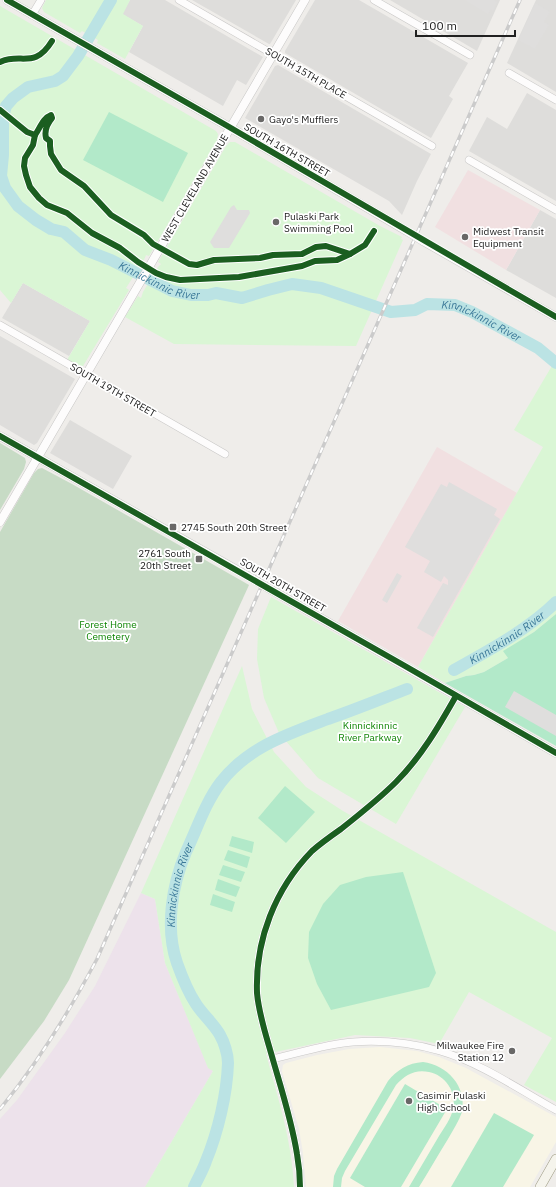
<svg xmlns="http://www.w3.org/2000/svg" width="556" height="1187" viewBox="0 0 556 1187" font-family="'IBM Plex Sans',sans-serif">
	<rect width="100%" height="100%" fill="#efedea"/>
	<!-- residential -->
	<g fill="#dedddb">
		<path d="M130 0H165L263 57 246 85 237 80 223 106 129 52 143 26 122 14Z"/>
		<path d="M192 0H296L270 44H269Z"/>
		<path d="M315 0H359L468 63 449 96 453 99 431 138 285 53V51Z"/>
		<path d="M390 0H500L477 51Z"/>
		<path d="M536 0H556V92L507 63Z"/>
		<path d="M278 65 431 154 417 181 402 215 389 201 245 118 275 66Z"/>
		<path d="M527 93 556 110V201L469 151 487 117 507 129Z"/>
		<path d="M540 210 556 219V298L506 270Z"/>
		<path d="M23 283 90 321 69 356 2 318Z"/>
		<path d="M0 336 75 379 37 443 34 445 0 425Z"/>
		<path d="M70 420 132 456 113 489 50 453Z"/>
	</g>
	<!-- commercial -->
	<g fill="#f1e0e1">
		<path d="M468 170 540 210 506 270 435 227Z"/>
		<path d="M437 447 517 493 418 667 338 621Z"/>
	</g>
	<!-- industrial -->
	<path fill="#ede2eb" d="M141 893 155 899 165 963 208 1067 213 1071 145 1187H0V1119L17 1100 65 1033 95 986Z"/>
	<!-- education -->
	<path fill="#f8f5e6" d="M380 1047 417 1051 439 1057 466 1068 556 1117V1142L530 1187H306L303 1153 299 1129 282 1071 283 1065 286 1063 317 1055 349 1049Z"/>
	<!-- cemetery -->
	<g fill="#c7dbc5">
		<path d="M0 443 25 458 26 462 24 469 0 510Z"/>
		<path d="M42 468 72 484 249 585 69 980 44 1021 0 1079V532L34 473 38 469Z"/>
	</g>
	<!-- park -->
	<g fill="#daf6d5">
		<path d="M46 0H130L123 14 143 26 125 59 97 43 98 40 82 31 80 33 44 12 42 8Z"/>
		<path d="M0 6 216 131 218 134 217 141 149 256 146 255 144 260 126 288 129 290 83 366H80L67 360 90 321 23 283 11 303 0 290Z"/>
		<path d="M230 142H235L380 226 402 237 401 239 403 240 356 346 174 344 125 317 138 296 141 298 143 292 158 267 161 264 158 262 226 146Z"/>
		<path d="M556 359V614L534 632 504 651 508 658 484 672 474 675 466 676 445 683 418 667 543 447 514 430Z"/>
		<path d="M271 597 465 707 396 824 318 778 279 733 264 698 257 659 258 629Z"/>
		<path d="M242 666 252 709 274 752 306 787 343 811 556 932V1102L524 1085 552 1038 469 992 439 1044 410 1038 355 1035 266 1054C278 1098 292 1141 294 1187H145L213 1071 208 1068 165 963 155 899 141 893Z"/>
	</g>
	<!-- pitch -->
	<g fill="#b2e9c9">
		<path d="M109 112 188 153 163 202 83 160Z"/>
		<path d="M556 614V746L445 683 466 676 474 675 484 672 508 658 503 651 534 632Z"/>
		<path d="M285 786 315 812 286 843 258 818Z"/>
		<path d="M232 836 254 842 252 853 229 846Z"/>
		<path d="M228 850 250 857 247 868 224 860Z"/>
		<path d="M223 865 245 872 241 882 219 875Z"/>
		<path d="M403 872 436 973 429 987 331 1010 317 984 308 958 309 932 323 904 340 885 366 877Z"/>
		<path d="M218 879 240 887 236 897 215 890Z"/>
		<path d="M213 894 235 902 232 912 210 905Z"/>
		<path d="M423 1062C447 1065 467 1086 462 1112 459 1121 453 1130 448 1139 438 1155 429 1171 419 1187H409C419 1170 429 1153 439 1136 444 1128 451 1119 453 1109 457 1092 445 1075 429 1072 415 1069 405 1075 396 1085L345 1171 342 1178 341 1187H333L334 1176 337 1169 388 1081C397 1070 408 1063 423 1062Z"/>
		<path d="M405 1084 447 1109 401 1187H365L350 1178Z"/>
		<path d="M494 1113 534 1135 503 1187H451Z"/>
	</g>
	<!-- parking -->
	<g fill="#dfdedd">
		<path d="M465 0H494L497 2 493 11 491 9 488 14Z"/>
		<path d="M535 3 550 12 544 22 549 25 535 49 518 40Z"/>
		<path d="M234 205 237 210H249L250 213 229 248H214L210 242 231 207Z"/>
		<path d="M449 482 497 509 494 515 500 519 433 637 417 628 443 583 448 585V580L444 576 441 582 424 572 430 561 405 547 441 484 447 487Z"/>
		<path d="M397 573 402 576 387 603 382 600Z"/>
		<path d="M514 691 556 715V736L505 707Z"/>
	</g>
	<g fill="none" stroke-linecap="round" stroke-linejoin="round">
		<!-- river -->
		<g stroke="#bbe3e4" stroke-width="12">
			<path id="s1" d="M111 0 78 56 63 76 55 81 28 87 13 98 6 106 3 117V155L1 176 5 188 18 206 36 220 51 229 64 232 85 250 111 260 172 291 191 295H208L216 293 242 298 268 290 292 284 321 288 391 312 415 310 427 304 455 305 472 312 538 348 556 363"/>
			<path id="s2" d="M454 670C488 651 529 629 556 602"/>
			<path id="s3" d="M194 1187C198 1178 203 1170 206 1161 218 1132 227 1094 228 1063 228 1054 224 1042 220 1035 214 1024 203 1015 196 1004 188 992 182 977 177 963 165 928 172 885 186 852 197 829 205 803 221 782 248 747 288 734 328 719 354 710 381 699 407 689"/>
		</g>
		<defs>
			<g id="minor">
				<path d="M179 0 432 146"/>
				<path d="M374 0 470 55"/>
				<path d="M32 15 41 0"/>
				<path d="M509 73 556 100"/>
				<path d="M469 160 556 210"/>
				<path d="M0 325 225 454"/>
				<path d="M273 1059C299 1053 326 1044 353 1042 382 1040 412 1043 440 1051 479 1062 520 1090 556 1110"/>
				<path d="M300 1187C300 1176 299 1165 297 1154 292 1122 282 1091 273 1060 267 1038 259 1016 257 993 255 940 275 889 312 851 321 843 331 836 341 829 360 814 379 799 396 782 421 757 439 726 456 696"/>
			</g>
			<g id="tertiary">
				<path d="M7 0 224 124 405 230"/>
				<path d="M423 241 556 317"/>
				<path d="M0 436 253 579"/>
				<path d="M0 522 305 0"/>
				<path d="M270 589 556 753"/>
			</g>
			<path id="secondary" d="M540 1187 556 1159"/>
		</defs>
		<!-- minor casing -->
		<use href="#minor" stroke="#c8c7c6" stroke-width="8"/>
		<!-- tertiary casing -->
		<use href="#tertiary" stroke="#c8c7c6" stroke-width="9"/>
		<!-- secondary casing -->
		<use href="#secondary" stroke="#9b9980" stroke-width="10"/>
		<!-- minor -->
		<use href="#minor" stroke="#fdfcfc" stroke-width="7"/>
		<!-- tertiary -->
		<use href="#tertiary" stroke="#fdfcfc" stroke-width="8"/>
		<!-- secondary -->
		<use href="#secondary" stroke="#f5f4ec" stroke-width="9"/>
		<defs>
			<path id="rail" d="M0 1109C38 1063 69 1012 97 959L520 0"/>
		</defs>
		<!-- rail casing -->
		<use href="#rail" stroke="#cbcbcb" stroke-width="3.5"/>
		<!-- rail -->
		<use href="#rail" stroke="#fff" stroke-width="2" stroke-dasharray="6" stroke-linecap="butt"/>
		<defs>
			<g id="tertiary-bridge">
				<path d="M405 230 423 241"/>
				<path d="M253 579 270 589"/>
			</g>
		</defs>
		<!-- tertiary-bridge casing -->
		<use href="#tertiary-bridge" stroke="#c8c7c6" stroke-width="9" stroke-linecap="butt"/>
		<!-- tertiary-bridge -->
		<use href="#tertiary-bridge" stroke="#fdfcfc" stroke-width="8"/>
		<defs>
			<g id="cycleway">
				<path d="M7 0 224 124 556 317"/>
				<path d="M0 62C21 52 34 70 52 41"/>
				<path d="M0 110 27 132 35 135C40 128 43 118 51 115L52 118C47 124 44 130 46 138L50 141V146L51 154 61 170 84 186 111 215 144 235 153 244 189 264 197 265 214 260 260 258 273 255 302 254 316 247 326 246 350 254 365 245 374 231"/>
				<path d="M35 135 33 145 25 158 24 166 26 175 30 187 39 198 47 205 67 213 92 233 120 248 138 262 156 273 166 277 180 280 239 277 302 266 315 261 337 260 350 254"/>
				<path d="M0 436 405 666 556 753"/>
				<path d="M300 1187C300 1176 299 1165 297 1154 292 1122 282 1091 273 1060 267 1038 259 1016 257 993 255 940 275 889 312 851 321 843 331 836 341 829 360 814 379 799 396 782 421 757 439 726 456 696"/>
			</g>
		</defs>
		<!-- cycleway casing -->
		<use href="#cycleway" stroke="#fff" stroke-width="8"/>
		<!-- cycleway -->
		<use href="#cycleway" stroke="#1b5e20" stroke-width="6"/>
	</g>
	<!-- markers -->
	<g fill="#696867" stroke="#fff" stroke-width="1.5">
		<circle cx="261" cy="119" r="4"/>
		<circle cx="276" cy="222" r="4"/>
		<circle cx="465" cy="237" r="4"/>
		<rect x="169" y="523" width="8" height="8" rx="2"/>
		<rect x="195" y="555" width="8" height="8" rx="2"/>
		<circle cx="512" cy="1051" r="4"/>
		<circle cx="409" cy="1101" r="4"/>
	</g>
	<g text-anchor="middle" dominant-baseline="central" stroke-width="3.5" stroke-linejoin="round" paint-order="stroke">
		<!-- street labels -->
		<g font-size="10" fill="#212121" stroke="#fff">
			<text transform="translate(306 73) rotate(30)">SOUTH 15TH PLACE</text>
			<text transform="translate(287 150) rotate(30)">SOUTH 16TH STREET</text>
			<text transform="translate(195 188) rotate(-60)">WEST CLEVELAND AVENUE</text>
			<text transform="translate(113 390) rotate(30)">SOUTH 19TH STREET</text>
			<text transform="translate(283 585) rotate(30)">SOUTH 20TH STREET</text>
		</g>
		<!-- poi labels -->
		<g font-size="10" fill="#212121" stroke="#fff" text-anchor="start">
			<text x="269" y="119">Gayo's Mufflers</text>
			<text x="284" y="216">Pulaski Park<tspan x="284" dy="12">Swimming Pool</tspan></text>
			<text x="473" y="231">Midwest Transit<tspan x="473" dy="12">Equipment</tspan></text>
			<text x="181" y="527">2745 South 20th Street</text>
			<text x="191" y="553" text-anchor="end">2761 South<tspan x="191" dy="12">20th Street</tspan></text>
			<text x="504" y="1045" text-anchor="end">Milwaukee Fire<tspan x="504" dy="12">Station 12</tspan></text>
			<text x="417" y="1095">Casimir Pulaski<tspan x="417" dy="12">High School</tspan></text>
		</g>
		<!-- park labels -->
		<g font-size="10" fill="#0e8504" stroke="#fff">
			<text x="108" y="624">Forest Home<tspan x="108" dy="12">Cemetery</tspan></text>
			<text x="370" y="725">Kinnickinnic<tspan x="370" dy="12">River Parkway</tspan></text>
		</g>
		<!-- water labels -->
		<g font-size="11" font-style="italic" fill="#3b7898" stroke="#fff">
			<text stroke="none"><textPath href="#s1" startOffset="424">Kinnickinnic River</textPath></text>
			<text stroke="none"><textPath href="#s1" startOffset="761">Kinnickinnic River</textPath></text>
			<text stroke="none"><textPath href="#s2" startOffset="62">Kinnickinnic River</textPath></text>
			<text stroke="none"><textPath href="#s3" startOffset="323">Kinnickinnic River</textPath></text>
		</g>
	</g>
	<!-- scale -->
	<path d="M416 30v6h99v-6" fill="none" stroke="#212121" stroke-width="2"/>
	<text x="422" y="30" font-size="12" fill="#212121" stroke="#ffffff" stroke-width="3" paint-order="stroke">100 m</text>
</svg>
